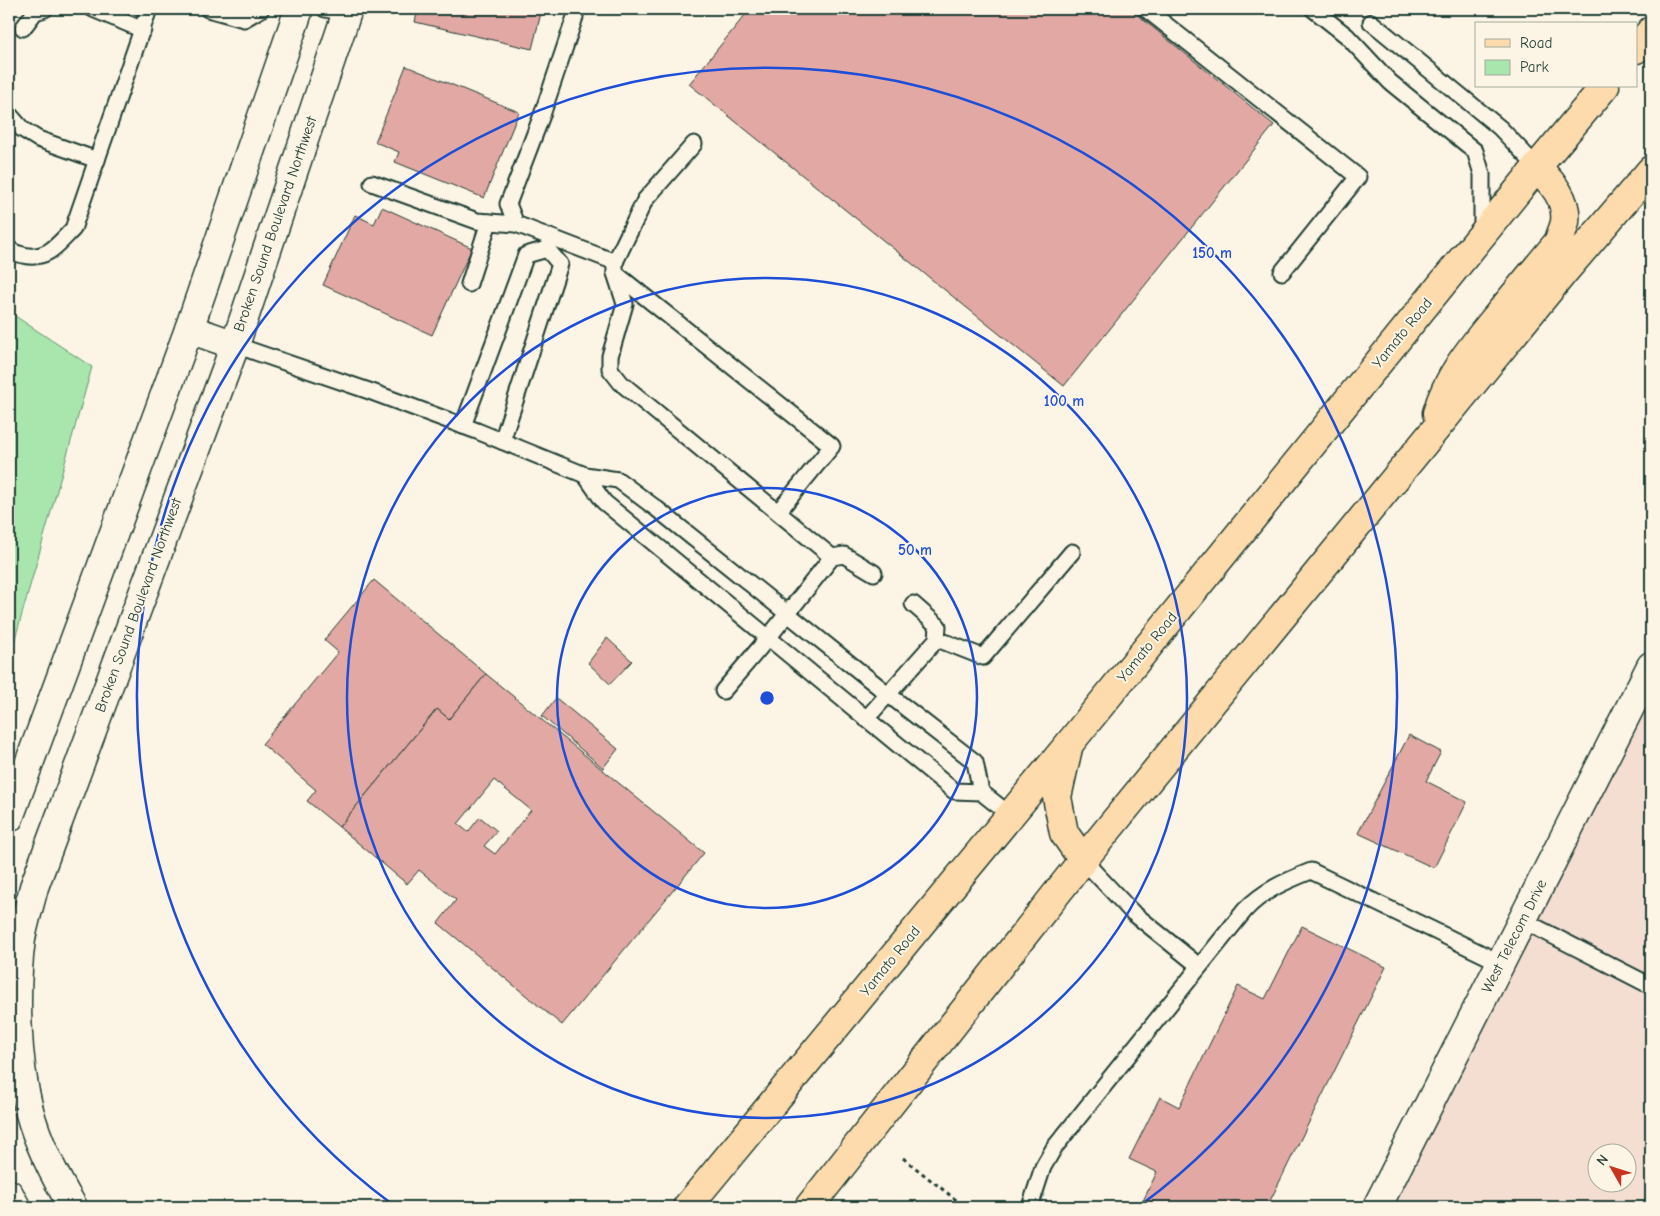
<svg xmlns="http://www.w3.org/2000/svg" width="1660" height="1216" viewBox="0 0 1660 1216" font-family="'Comic Neue',sans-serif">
	<rect width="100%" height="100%" fill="#fcf5e5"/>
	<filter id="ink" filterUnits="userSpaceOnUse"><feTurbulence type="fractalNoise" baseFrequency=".02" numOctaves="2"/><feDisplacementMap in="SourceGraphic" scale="10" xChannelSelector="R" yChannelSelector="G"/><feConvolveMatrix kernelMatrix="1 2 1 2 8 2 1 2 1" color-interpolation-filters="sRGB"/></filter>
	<g filter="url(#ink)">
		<!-- built -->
		<path fill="#f4ded2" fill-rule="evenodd" d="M1651 666V1207H1377ZM1598 1154H1628V1184H1598Z"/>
		<!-- green -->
		<path fill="#a8e6ad" stroke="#649270" d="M9 312 92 367 9 660Z"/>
		<!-- building -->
		<g fill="#e2a8a4" stroke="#1f3d34" fill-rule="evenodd">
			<path d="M418 9H542L532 49 415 22Z"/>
			<path d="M750 9H1130L1274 125 1064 386 689 84Z"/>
			<path d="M406 66 519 112 484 198 395 162 399 152 375 142Z"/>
			<path d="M382 207 472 248 432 335 323 285 355 215 374 224Z"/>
			<path d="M374 580 486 674 449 719 437 709 339 827 307 801 316 790 262 744 338 652 324 640Z"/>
			<path d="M607 638 632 661 610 684 588 663Z"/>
			<path d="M486 674 704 853 562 1025 438 923 456 900 419 870 407 884 339 827 437 709 449 719ZM494 780 531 810 495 854 484 846 497 831 480 817 468 832 458 824Z"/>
			<path d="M556 698 618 749 603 768 542 716Z"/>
			<path d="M1409 735 1441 752 1426 781 1467 802 1434 868 1358 833Z"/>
			<path d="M1302 926 1386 967 1267 1207H1145L1141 1205 1157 1172 1129 1159 1160 1097 1179 1107 1238 986 1265 999Z"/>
		</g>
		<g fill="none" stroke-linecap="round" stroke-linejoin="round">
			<defs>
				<g id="lane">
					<path d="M93 9 143 30"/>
					<path d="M208 9 244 19 261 9"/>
					<path d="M325 9 347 13"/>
					<path d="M575 9V17L542 115 508 204 516 224 615 262 645 200 694 144"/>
					<path d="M1146 9 1358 177 1282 272"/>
					<path d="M1313 9 1347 36 1390 82 1475 151 1482 174V233"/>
					<path d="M1371 22 1500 128 1537 167"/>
					<path d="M23 28 35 12 45 9"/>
					<path d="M9 114 22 129 38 139 97 160"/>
					<path d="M372 183 477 221 516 224"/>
					<path d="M9 249C14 253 17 254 23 255 47 261 58 244 73 229L149 9"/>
					<path d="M615 262V273L625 304 610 356V369L621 383 832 557"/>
					<path d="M615 273 832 446 778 512"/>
					<path d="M469 284 489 222"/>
					<path d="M235 345 372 392 477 431 585 475 618 480 657 509 884 691 975 762 981 792"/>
					<path d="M463 426 526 255 547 249"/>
					<path d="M502 441 560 264 547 249"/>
					<path d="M585 475 604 502 954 791 981 792 1010 815"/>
					<path d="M937 639 983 657 1072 552"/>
					<path d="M723 691 768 638 832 557 844 555 874 573"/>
					<path d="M866 719 937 639 938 626 913 604"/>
					<path d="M1083 860 1132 912 1199 966"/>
					<path d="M1522 920 1651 986"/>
					<path d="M1030 1207 1043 1167 1054 1148 1245 910C1264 890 1286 881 1311 871L1501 963"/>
				</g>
				<g id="street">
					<path d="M189 329 235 345"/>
					<path d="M9 818 189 329 299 9"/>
					<path d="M9 1194 16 1207"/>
					<path d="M73 1207C55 1177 38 1144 29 1110 16 1059 14 991 21 939 24 922 30 904 34 887L235 345 348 9"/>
					<path d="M1377 1207 1651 666"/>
				</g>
				<g id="primary">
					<path d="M1636 49 1651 31"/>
					<path d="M1437 413C1448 373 1477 341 1502 310 1521 287 1540 264 1559 241 1560 235 1564 228 1565 222 1568 199 1551 182 1537 167"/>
					<path d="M1068 748 1057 797 1064 833 1083 860"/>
					<path d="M687 1207 1069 744 1537 167 1605 86"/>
					<path d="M809 1207 1083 860 1564 272 1651 170"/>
				</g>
			</defs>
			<!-- lane casing -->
			<use href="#lane" stroke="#1f3d34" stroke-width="19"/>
			<!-- street casing -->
			<use href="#street" stroke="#1f3d34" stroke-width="31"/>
			<!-- primary casing -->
			<use href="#primary" stroke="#1f3d34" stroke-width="31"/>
			<!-- path -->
			<path stroke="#1f3d34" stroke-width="3" stroke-dasharray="4 4" stroke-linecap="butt" d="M903 1158 965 1207"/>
			<!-- lane -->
			<use href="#lane" stroke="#fcf5e5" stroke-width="15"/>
			<!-- street -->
			<use href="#street" stroke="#fcf5e5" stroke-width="28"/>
			<!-- primary -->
			<use href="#primary" stroke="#fedbac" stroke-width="28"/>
		</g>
	</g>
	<!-- distance rings -->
	<g fill="none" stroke="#1d4ed8" stroke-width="2.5">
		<circle cx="767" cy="698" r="210"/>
		<circle cx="767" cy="698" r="420"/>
		<path d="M392 1204A630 630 0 1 1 1142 1204"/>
	</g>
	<g text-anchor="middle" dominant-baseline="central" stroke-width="4" stroke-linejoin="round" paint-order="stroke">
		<!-- street labels -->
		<g font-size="15" fill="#1f3d34" stroke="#fcf5e5">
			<text transform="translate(275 224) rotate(-71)">Broken Sound Boulevard Northwest</text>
			<text transform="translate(1402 333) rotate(-51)">Yamato Road</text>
			<text transform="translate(138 605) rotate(-70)">Broken Sound Boulevard Northwest</text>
			<text transform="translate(1147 647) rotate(-51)">Yamato Road</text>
			<text transform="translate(1514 936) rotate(-63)">West Telecom Drive</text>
			<text transform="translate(890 961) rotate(-51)">Yamato Road</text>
		</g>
	</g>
	<circle cx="767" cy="698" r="8" fill="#1d4ed8" stroke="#fcf5e5" stroke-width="2.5"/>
	<g font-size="15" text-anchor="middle" font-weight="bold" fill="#1d4ed8" stroke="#fcf5e5" stroke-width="4" stroke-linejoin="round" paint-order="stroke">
		<text x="1212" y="258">150 m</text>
		<text x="1064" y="406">100 m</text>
		<text x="915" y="555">50 m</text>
	</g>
	<!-- margin -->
	<rect width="1660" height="1216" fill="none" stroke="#fcf5e5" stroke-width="30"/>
	<rect x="15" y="15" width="1630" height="1186" fill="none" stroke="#1f3d34" stroke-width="2" filter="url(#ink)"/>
	<!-- legend -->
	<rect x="1475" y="22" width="162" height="65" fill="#fcf5e5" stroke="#a4ab9e"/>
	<rect x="1485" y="39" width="25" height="8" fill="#fedbac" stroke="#a4ab9e"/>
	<text x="1520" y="48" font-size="15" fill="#1f3d34">Road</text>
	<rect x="1485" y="60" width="25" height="15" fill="#a8e6ad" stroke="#a4ab9e"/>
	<text x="1520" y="72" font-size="15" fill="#1f3d34">Park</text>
	<!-- north arrow -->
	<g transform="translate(1612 1168) rotate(309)"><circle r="24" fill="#fcf5e5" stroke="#a4ab9e"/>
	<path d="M0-4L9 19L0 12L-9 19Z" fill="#c8321e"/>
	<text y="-8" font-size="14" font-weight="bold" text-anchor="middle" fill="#1f3d34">N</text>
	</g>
</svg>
